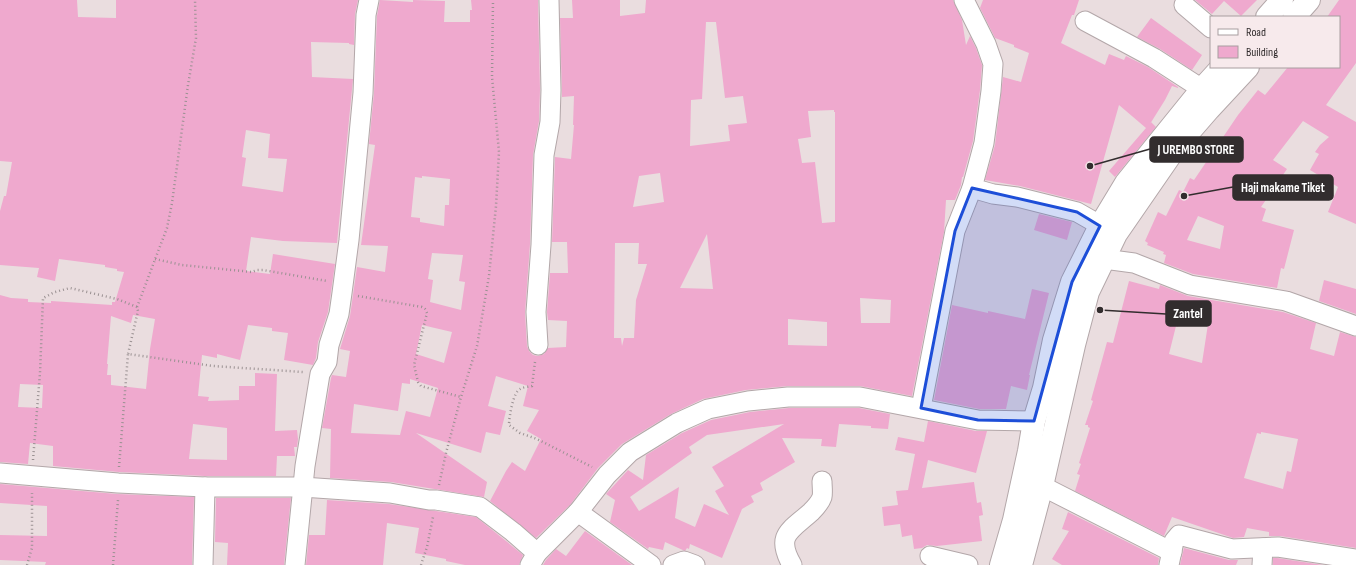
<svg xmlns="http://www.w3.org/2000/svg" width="1356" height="565" viewBox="0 0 1356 565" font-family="'Sofia Sans Condensed',sans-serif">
	<rect width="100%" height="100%" fill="#eadddf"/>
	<!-- building -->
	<g fill="#efa9ce" fill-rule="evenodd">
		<path d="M0 0H77L78 17 116 18V0H358L355 14 354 45 349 44V43L311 42 312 77 353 79 337 243 283 241 251 237 246 271 270 274 273 254 335 264 328 312 318 342 316 358 313 365 284 360 288 333 272 331V328L248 325 240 360 217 354V358L202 355 198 396 209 397 208 401 239 400V386H255V373L277 374 275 431 297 430 298 439 297 447H294L295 456H277L276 476H205L119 472 53 466V446L30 443 28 464 0 462V295L11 298 28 299V302L51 303V301L112 305V302H115L124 272 117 271V269L105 267V265L59 259 55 281 37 277 39 268 0 265V211L4 196H6L12 162 0 161ZM246 130 270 134 268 158 287 159 283 192 242 186 246 158 242 157ZM133 315 155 319 150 349 146 389 111 385V375H107L108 364H107L111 316 131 323ZM20 384 43 385 42 408 18 407ZM193 424 227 428V460L189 459Z"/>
		<path d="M380 0 413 2V0L445 1 444 22H470V10H472L471 0H538L540 90 539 121 533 155 530 244 525 313 527 346 529 351 533 355 538 356 544 354 548 348 566 347 567 321 548 320 547 312 550 273H568V271L567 242H552L555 157 571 159 574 125H573L574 96 562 97 560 18H573L572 0H620V16L645 13 646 0H953L962 20 966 45 970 36 976 48 982 65 980 90 973 141 963 177H962L961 185 955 200H946L944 232 912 396 860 386H788L746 390 703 399 671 414 622 444 598 468 570 505 536 538 490 501 506 471 512 462 525 471 541 439 527 431 539 410 523 406 528 386 496 376 488 406 506 411 500 435 486 432 481 453 416 433 487 482 484 497 391 482 330 478 331 429 322 428 331 378 332 375 346 377 350 351 340 349 350 316 357 267 385 272 388 246 361 245 375 145 369 144 374 93 377 16ZM706 22H716L725 98 743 96 747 123 728 125 730 141 690 146 691 100 702 99ZM834 110V112H835V222L822 223 815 162 802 163 798 139 811 137 808 111ZM660 173 664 202 633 207 639 176ZM422 176 450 179 449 205H445L444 226 420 222V218L411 217 415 177 422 178ZM707 234 713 289 680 288ZM615 243H639L638 264H647L636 300 634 338H624L622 346 621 338H614ZM432 253 463 255 459 281 465 282 461 310 430 302 433 280 428 279ZM860 298 891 300 890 323H861ZM788 319 827 322V346L788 345ZM422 325 452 332 444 363 416 354ZM410 379 438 388 430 417 406 411 400 435 351 433 354 404 398 411 402 383 410 384Z"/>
		<path d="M983 0H1079L1074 15H1072L1061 43 1105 65 1109 54 1124 60 1126 56 1148 67 1178 87V88L1172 86 1165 100 1150 124 1151 122 1156 127 1115 177 1109 171 1146 128 1119 105 1091 204 1020 186 985 180 995 145 1003 77 1021 82 1029 53 1014 47V45L995 38 980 8Z"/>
		<path d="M1195 0H1257L1241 16 1224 1 1212 14Z"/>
		<path d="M1339 0H1356V63L1326 105 1356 122V224L1328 212 1338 187 1310 170 1319 154 1315 152 1320 145 1329 137 1303 121 1273 160 1287 169 1261 207 1266 209 1262 221 1294 230 1284 269 1281 268 1277 288 1193 274 1164 263 1166 255 1163 254 1164 252 1147 245 1148 243 1145 241 1158 212 1166 216 1179 190 1183 192 1190 178 1194 180 1238 115 1258 90 1265 95 1288 67H1339V17H1327ZM1198 216 1224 226 1220 249 1187 240Z"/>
		<path d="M1151 18 1202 55 1192 70 1160 49 1137 37Z"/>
		<path d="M1039 214 1072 222 1067 240 1034 230Z"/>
		<path d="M1324 280 1356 289V314L1319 301Z"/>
		<path d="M1129 281 1159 289 1160 285 1188 296 1283 312 1316 323 1310 349 1334 356 1340 332 1356 337V548L1280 536H1269V532L1247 528 1244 537 1233 538 1172 517 1164 536 1075 491 1080 475 1077 474 1081 464 1079 463 1090 428 1088 427V425H1085L1093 401 1091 400 1107 342 1113 343ZM1180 318 1208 324 1202 363 1169 354 1176 326 1178 327ZM1261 432 1298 439 1291 472 1287 471 1283 489 1244 478 1257 433 1261 434Z"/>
		<path d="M1032 289 1049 293 1029 375H1030L1027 390 1011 386 1006 409H979L934 400 952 305 988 313V311L1025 319Z"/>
		<path d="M789 408H859L890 414 888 429 871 428V426L839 424 836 447 821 446 822 439 782 438 795 462 760 483 763 490 751 496 754 502 742 509 722 558 690 544 689 549 687 548 685 551 665 542 663 550 649 547 648 549 610 522 615 500 606 494 628 470 643 480 646 455 682 433 711 420 750 412ZM784 424 712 467 724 486 715 491 729 515 704 504 695 527 675 518 679 487 639 511 630 497 692 453 689 447 707 435Z"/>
		<path d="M928 421 976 431H987L976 473 928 460 922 488 974 482 977 503 981 502 983 515 979 516 982 541 937 546 927 545 922 548 914 549 912 535 902 537 900 524 884 526 882 507 898 505 896 491 908 490 915 454 895 450 898 437 924 442Z"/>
		<path d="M0 484 117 494 194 497 192 565H45L46 562 0 560V535L47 536V506L0 503Z"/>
		<path d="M216 498H291L284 565H227L228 543 215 542Z"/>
		<path d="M327 500 389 504 476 517 506 541 523 555 519 565H465L446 561V559L415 553 419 528 387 523 383 565H306L309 535H325Z"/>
		<path d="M1068 512 1159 558 1158 565H1062L1052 559 1069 531 1062 529Z"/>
		<path d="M585 531 632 565H543L546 560 556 549 566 556Z"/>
		<path d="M1184 548 1229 560H1238L1236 565H1180Z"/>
		<path d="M1273 558H1277L1323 565H1273Z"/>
	</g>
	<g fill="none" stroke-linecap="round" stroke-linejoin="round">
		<defs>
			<g id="minor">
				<path d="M964 0 986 44 993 64 991 91 984 143 972 188 993 194 1017 197 1077 212 1112 232"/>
				<path d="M1184 5 1211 28"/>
				<path d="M1085 21 1154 58 1202 89"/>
				<path d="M1104 259 1134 263 1190 285 1286 301 1356 326"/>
				<path d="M538 345 536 312 541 245 544 155 550 122 551 90 549 0"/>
				<path d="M921 408 955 231 972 188"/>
				<path d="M0 473 118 483 205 487H302L390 493 429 500H436L480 507 513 532 537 553"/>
				<path d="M1042 486 1172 552"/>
				<path d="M578 512 651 565"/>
				<path d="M930 556 968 565"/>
				<path d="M203 565 205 487"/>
				<path d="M295 565 305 466 320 374 327 362 329 345 339 314 342 293 349 240 363 93 366 15 369 0"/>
				<path d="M530 565 537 553 578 512 607 475 630 452 677 423 708 409 748 401 788 397H860L978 420 1034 421"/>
				<path d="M673 565 684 561 695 565"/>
				<path d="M792 565C775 535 790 531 811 512 815 508 820 503 822 497 823 493 822 486 822 481"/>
				<path d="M1169 565 1174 541 1179 535 1232 549 1278 547 1356 559"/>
				<path d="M1262 565 1263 548"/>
			</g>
			<g id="major">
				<path d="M1267 17 1282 0"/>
				<path d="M1294 17 1309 0"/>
				<path d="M1001 565 1014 520 1029 451 1034 421 1044 388 1054 340 1072 282 1100 226 1126 183 1202 89 1222 67"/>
				<path d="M1021 565 1042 486 1074 345 1088 292 1116 234 1176 147 1209 109 1248 67"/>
			</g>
		</defs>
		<!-- minor casing -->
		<use href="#minor" stroke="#b3a7a9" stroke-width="21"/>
		<!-- major casing -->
		<use href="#major" stroke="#b3a7a9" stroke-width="24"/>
		<!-- path -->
		<g stroke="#9a9192" stroke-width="2.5" stroke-dasharray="1 3" stroke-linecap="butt">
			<path d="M155 259 182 265 252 272 257 270H263L327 281"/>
			<path d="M358 296 422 307 425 309 427 313 414 365 418 382 421 386 461 397"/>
			<path d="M137 307 167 228 172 203 188 85 196 38 195 0"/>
			<path d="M535 362 532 386C528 387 523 387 520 389 513 392 509 418 509 425L520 433 537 439 592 467"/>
			<path d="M33 460 40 373 43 298 55 292 70 288 117 299 137 307 138 311 128 354"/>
			<path d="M119 467 128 354 213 366 303 372"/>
			<path d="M439 485 446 453 461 397 477 346 489 276 496 206 499 152 492 77 493 0"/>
			<path d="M27 565 32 548V493"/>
			<path d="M113 565 118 500"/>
			<path d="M421 565 427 547 433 517"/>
		</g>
		<!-- minor -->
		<use href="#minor" stroke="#fff" stroke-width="19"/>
		<!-- major -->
		<use href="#major" stroke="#fff" stroke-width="22"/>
	</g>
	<!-- marked area -->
	<path fill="#1d4ed8" fill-opacity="0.2" stroke="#1d4ed8" stroke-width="3" stroke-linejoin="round" d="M972 188 1077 212 1100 226 1072 282 1034 421 978 420 921 408 955 231Z"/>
	<!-- callouts -->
	<path fill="none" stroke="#322d2e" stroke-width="1.5" d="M1090 166L1150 149M1184 196L1233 187M1100 310L1166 314"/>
	<g fill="#322d2e" stroke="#f7eaec" stroke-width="1.5">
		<circle cx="1090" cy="166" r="4"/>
		<circle cx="1184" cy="196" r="4"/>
		<circle cx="1100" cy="310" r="4"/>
	</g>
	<g fill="#322d2e" stroke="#322d2e" stroke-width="1.5">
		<rect x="1150" y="137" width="93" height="25" rx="4"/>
		<rect x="1233" y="175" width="100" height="25" rx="4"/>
		<rect x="1166" y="301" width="45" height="25" rx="4"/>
	</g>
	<g font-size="13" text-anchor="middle" font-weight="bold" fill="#fff">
		<text x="1196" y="154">J UREMBO STORE</text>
		<text x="1283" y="192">Haji makame Tiket</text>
		<text x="1188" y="318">Zantel</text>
	</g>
	<!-- legend -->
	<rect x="1210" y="16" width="130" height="52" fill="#f7eaec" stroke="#a89ea0"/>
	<rect x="1218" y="29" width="20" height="6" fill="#ffffff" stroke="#a89ea0"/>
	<text x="1246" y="36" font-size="12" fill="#322d2e">Road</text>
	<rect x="1218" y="46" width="20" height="12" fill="#efa9ce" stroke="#a89ea0"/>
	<text x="1246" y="56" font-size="12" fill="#322d2e">Building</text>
</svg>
